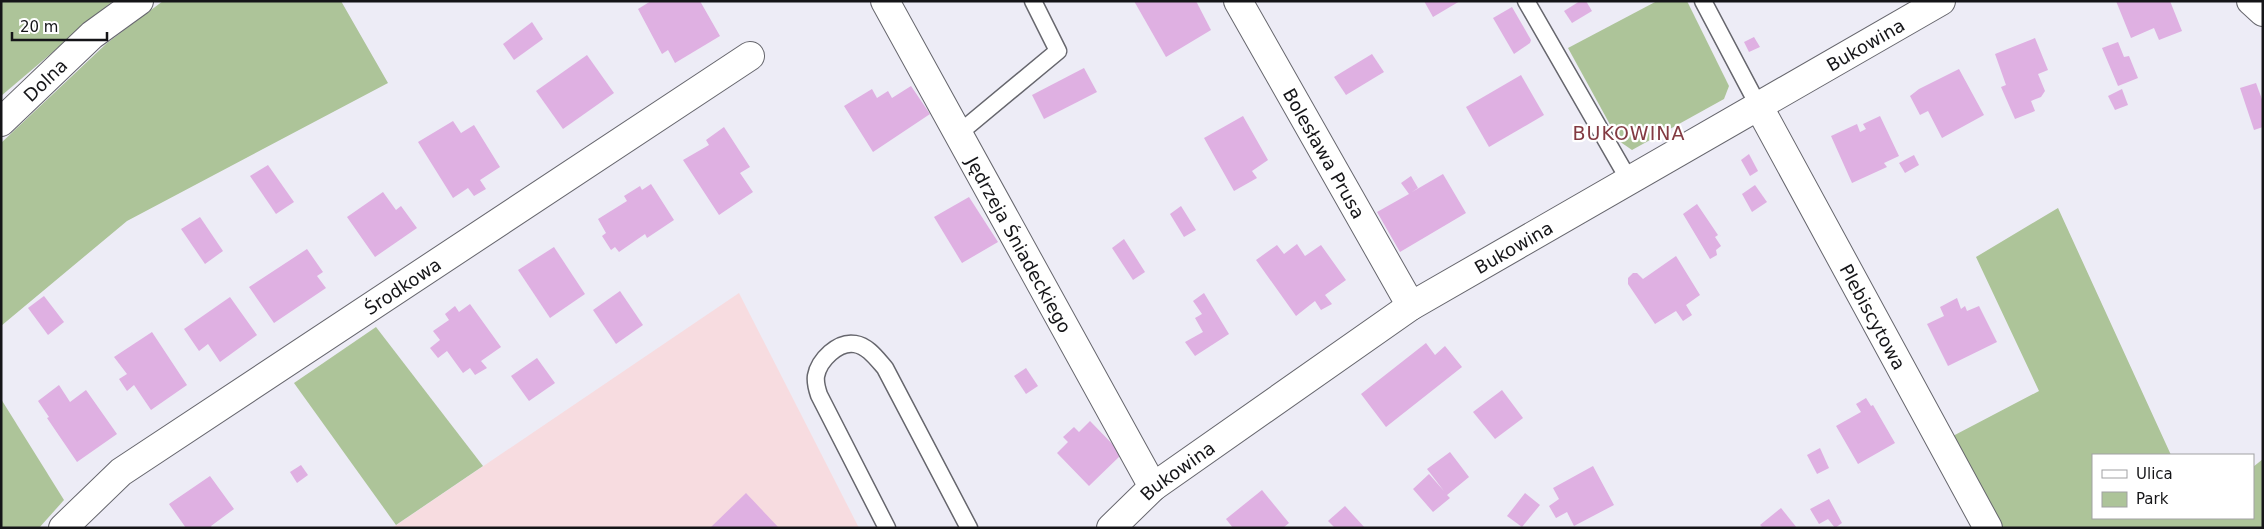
<svg xmlns="http://www.w3.org/2000/svg" width="2264" height="529" viewBox="0 0 2264 529" font-family="'DejaVu Sans',sans-serif">
	<rect width="100%" height="100%" fill="#edecf6"/>
	<!-- education -->
	<path fill="#f7dce0" d="M739 293 859 528H392Z"/>
	<!-- green -->
	<g fill="#adc499">
		<path d="M1 1H113L1 96Z"/>
		<path d="M163 1H341L388 83 127 221 1 326V143L107 43Z"/>
		<path d="M1657 1H1687L1729 86 1724 99 1632 150 1619 141 1568 48Z"/>
		<path d="M2058 208 2171 455H2093V518H2253V467L2263 459V528H2000L1951 437 2039 391 1976 257Z"/>
		<path d="M376 327 483 466 396 525 294 383Z"/>
		<path d="M1 399 64 500 39 528H1Z"/>
	</g>
	<!-- building -->
	<g fill="#dfb0e2">
		<path d="M651 1H700L720 36 675 63 668 50 662 54 638 9Z"/>
		<path d="M1134 1H1196L1211 30 1166 57Z"/>
		<path d="M1424 1H1460L1433 17Z"/>
		<path d="M1580 1H1586L1592 11 1572 23 1564 11Z"/>
		<path d="M2116 1H2170L2182 31 2159 40 2154 28 2131 38Z"/>
		<path d="M1512 7 1531 40 1530 43 1514 54 1493 18Z"/>
		<path d="M532 22 543 39 514 60 503 44Z"/>
		<path d="M1754 37 1760 47 1749 52 1744 42Z"/>
		<path d="M2035 38 2048 70 2038 74 2045 91 2041 97 2031 101 2035 111 2015 119 2001 87 2006 85 1995 54Z"/>
		<path d="M2118 42 2124 57 2129 56 2138 78 2118 86 2102 48Z"/>
		<path d="M1372 54 1384 72 1346 95 1334 77Z"/>
		<path d="M587 55 614 93 563 129 536 91Z"/>
		<path d="M1084 68 1097 92 1044 119 1032 95Z"/>
		<path d="M1959 69 1984 115 1942 138 1928 111 1920 115 1910 96 1919 89Z"/>
		<path d="M1521 75 1544 115 1489 147 1466 107Z"/>
		<path d="M2256 83 2263 102V127L2254 130 2240 88Z"/>
		<path d="M911 86 930 114 873 152 844 106 872 89 877 98 888 91 892 98Z"/>
		<path d="M2122 89 2128 105 2115 110 2108 96Z"/>
		<path d="M1243 116 1268 160 1252 171 1257 178 1234 191 1204 138Z"/>
		<path d="M1880 116 1899 156 1884 163 1887 167 1852 183 1831 136 1857 124 1860 132 1866 129 1863 124Z"/>
		<path d="M453 121 461 133 474 125 500 167 480 180 486 189 474 196 468 188 453 198 418 142Z"/>
		<path d="M724 127 750 167 740 173 753 192 719 215 683 160 709 145 706 140Z"/>
		<path d="M1749 154 1758 171 1750 176 1741 160Z"/>
		<path d="M1914 155 1919 165 1905 173 1899 163Z"/>
		<path d="M268 165 294 202 276 214 250 176Z"/>
		<path d="M1443 174 1466 213 1400 252 1377 212 1409 194 1401 183 1411 176 1418 188 1412 192Z"/>
		<path d="M651 184 674 220 647 238 645 234 619 252 615 247 611 250 602 236 606 233 598 219 627 201 624 196 640 186 642 190Z"/>
		<path d="M1755 185 1767 202 1752 212 1742 194Z"/>
		<path d="M383 192 396 210 401 206 417 228 375 257 347 217Z"/>
		<path d="M969 197 998 242 962 263 934 217Z"/>
		<path d="M1697 204 1718 235 1715 237 1721 246 1716 250 1717 255 1710 259 1683 214Z"/>
		<path d="M1181 206 1196 230 1184 237 1170 214Z"/>
		<path d="M200 217 223 251 205 264 181 229Z"/>
		<path d="M1124 239 1145 272 1133 280 1112 248Z"/>
		<path d="M1297 244 1305 256 1321 245 1346 280 1325 295 1332 304 1321 310 1315 301 1296 316 1256 260 1277 245 1284 254Z"/>
		<path d="M554 247 585 294 550 318 518 270Z"/>
		<path d="M307 249 323 272 317 276 326 288 274 323 249 287Z"/>
		<path d="M1676 256 1700 295 1686 305 1692 315 1683 321 1676 311 1655 324 1628 284V278L1633 273H1637L1643 279Z"/>
		<path d="M620 291 643 325 616 344 593 310Z"/>
		<path d="M1204 293 1229 334 1195 356 1185 342 1203 332 1195 318 1202 314 1193 301Z"/>
		<path d="M44 296 64 322 48 335 28 308Z"/>
		<path d="M230 297 257 335 220 362 208 344 199 351 184 329Z"/>
		<path d="M1957 298 1961 309 1965 306 1967 311 1979 306 1997 342 1948 366 1927 324 1944 316 1940 307Z"/>
		<path d="M470 304 501 347 481 361 487 368 475 375 470 368 463 373 447 351 438 358 430 348 440 340 433 331 449 320 445 314 455 306 459 312Z"/>
		<path d="M152 332 187 385 151 410 134 385 127 391 119 379 127 374 114 357Z"/>
		<path d="M1426 343 1435 355 1445 346 1462 367 1386 427 1361 394Z"/>
		<path d="M537 358 555 383 529 401 511 376Z"/>
		<path d="M1026 368 1038 386 1026 394 1014 376Z"/>
		<path d="M59 385 70 402 86 390 117 434 77 462 47 418 49 417 38 401Z"/>
		<path d="M1502 390 1523 418 1495 439 1473 412Z"/>
		<path d="M1866 398 1871 406 1873 405 1895 443 1858 464 1836 426 1861 412 1856 404Z"/>
		<path d="M1090 421 1122 454 1089 486 1057 453 1068 442 1063 437 1074 427 1079 432Z"/>
		<path d="M1820 448 1829 468 1817 474 1807 455Z"/>
		<path d="M1450 452 1469 477 1447 495 1450 498 1433 512 1413 489 1429 474 1444 491 1427 469Z"/>
		<path d="M301 465 308 475 297 483 290 472Z"/>
		<path d="M1593 466 1614 505 1574 526 1567 512 1556 518 1549 506 1559 499 1553 488Z"/>
		<path d="M210 476 234 509 211 526 212 528H186L169 504Z"/>
		<path d="M1262 490 1289 523 1283 528H1233L1226 519Z"/>
		<path d="M746 493 779 528H710Z"/>
		<path d="M1525 493 1540 505 1522 527 1507 516Z"/>
		<path d="M1829 499 1842 523 1835 528 1828 519 1819 524 1810 509Z"/>
		<path d="M1345 506 1365 528H1335L1328 521Z"/>
		<path d="M1781 508 1797 528H1763L1760 525Z"/>
	</g>
	<g fill="none" stroke-linecap="round" stroke-linejoin="round">
		<defs>
			<g id="service">
				<path d="M1526 1 1629 180"/>
				<path d="M1703 1 1758 105"/>
				<path d="M958 134 1058 51 1033 1"/>
				<path d="M887 528 819 395C817 389 815 383 816 376 819 360 838 341 855 344 868 346 877 359 885 368L969 528"/>
			</g>
			<g id="minor">
				<path id="s1" d="M885 1 1153 487"/>
				<path id="s2" d="M1238 1 1411 306"/>
				<path d="M2251 1 2263 12"/>
				<path id="s3" d="M1758 105 1988 528"/>
				<path id="s4" d="M1 122 92 35 139 1"/>
				<path id="s5" d="M63 528 121 472 750 56"/>
			</g>
			<g id="tertiary">
				<path id="s6" d="M1111 528 1153 487 1411 306 1941 1"/>
			</g>
		</defs>
		<!-- service casing -->
		<use href="#service" stroke="#66666d" stroke-width="19"/>
		<!-- minor casing -->
		<use href="#minor" stroke="#66666d" stroke-width="30"/>
		<!-- tertiary casing -->
		<use href="#tertiary" stroke="#66666d" stroke-width="30"/>
		<!-- service -->
		<use href="#service" stroke="#fff" stroke-width="16"/>
		<!-- minor -->
		<use href="#minor" stroke="#fff" stroke-width="28"/>
		<!-- tertiary -->
		<use href="#tertiary" stroke="#fff" stroke-width="28"/>
	</g>
	<g text-anchor="middle" dominant-baseline="central" stroke-width="4.5" stroke-linejoin="round" paint-order="stroke">
		<!-- street labels -->
		<g font-size="18" fill="#151518" stroke="#fff">
			<text stroke="none"><textPath href="#s6" startOffset="898">Bukowina</textPath></text>
			<text stroke="none"><textPath href="#s4" startOffset="61">Dolna</textPath></text>
			<text stroke="none"><textPath href="#s2" startOffset="175">Bolesława Prusa</textPath></text>
			<text stroke="none"><textPath href="#s1" startOffset="278">Jędrzeja Śniadeckiego</textPath></text>
			<text stroke="none"><textPath href="#s6" startOffset="492">Bukowina</textPath></text>
			<text stroke="none"><textPath href="#s5" startOffset="418">Środkowa</textPath></text>
			<text stroke="none"><textPath href="#s3" startOffset="241">Plebiscytowa</textPath></text>
			<text stroke="none"><textPath href="#s6" startOffset="88">Bukowina</textPath></text>
		</g>
		<!-- neighbourhood labels -->
		<g font-size="19" letter-spacing="1" fill="#833a42" stroke="#fff">
			<text x="1629" y="133">BUKOWINA</text>
		</g>
	</g>
	<!-- border -->
	<rect width="2264" height="529" fill="none" stroke="#151518" stroke-width="5"/>
	<!-- legend -->
	<rect x="2092" y="454" width="162" height="65" fill="#ffffff" stroke="#a1a1a3"/>
	<rect x="2102" y="470" width="25" height="8" fill="#ffffff" stroke="#a1a1a3"/>
	<text x="2136" y="479" font-size="15" fill="#151518">Ulica</text>
	<rect x="2102" y="492" width="25" height="15" fill="#adc499" stroke="#a1a1a3"/>
	<text x="2136" y="504" font-size="15" fill="#151518">Park</text>
	<!-- scale -->
	<path d="M12 32v8h95v-8" fill="none" stroke="#151518" stroke-width="2.5"/>
	<text x="20" y="32" font-size="15" fill="#151518" stroke="#ffffff" stroke-width="4" paint-order="stroke">20 m</text>
</svg>
